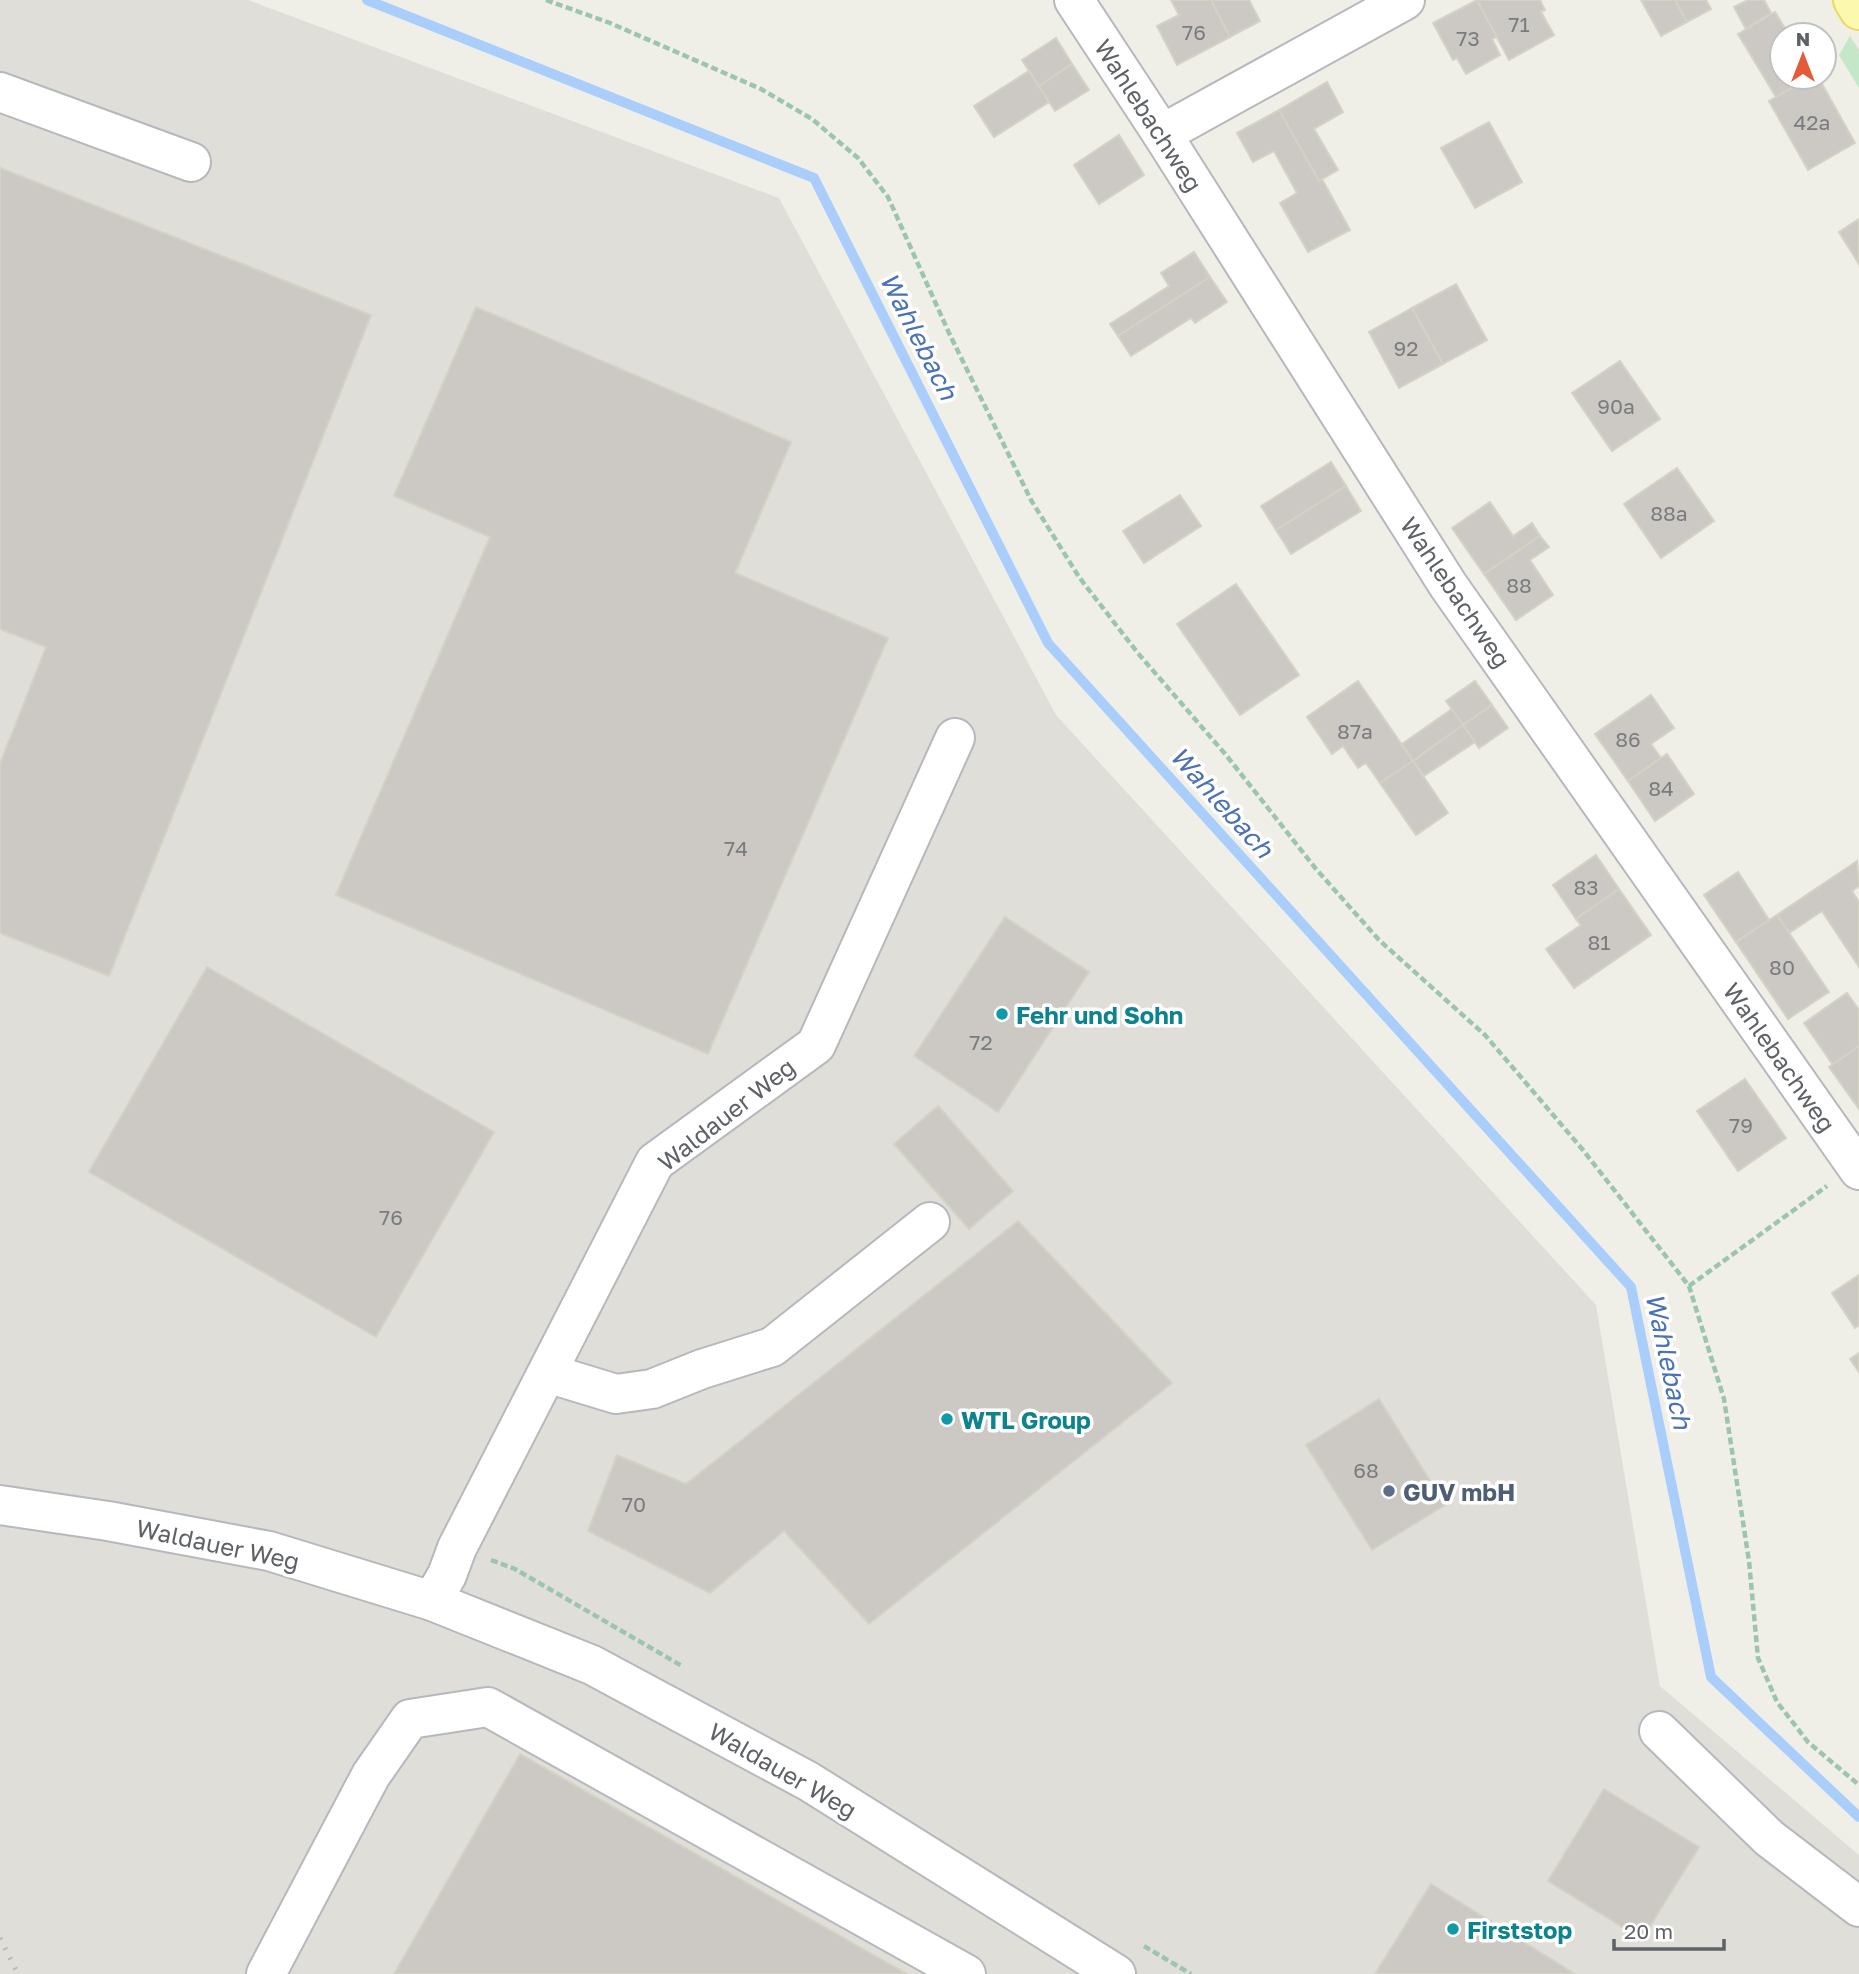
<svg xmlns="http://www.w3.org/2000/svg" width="1859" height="1974" viewBox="0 0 1859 1974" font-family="'Golos Text',sans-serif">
	<rect width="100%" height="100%" fill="#f0efe7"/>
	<!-- industrial -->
	<path fill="#dfded9" d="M0 0H248L779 198 1056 715 1596 1305 1660 1686 1859 1855V1974H0Z"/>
	<!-- green -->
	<path fill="#c4e6c9" d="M1850 36 1859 50V88L1839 55Z"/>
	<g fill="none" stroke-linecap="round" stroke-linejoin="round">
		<!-- stream -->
		<path stroke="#aacefc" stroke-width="10" d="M367 0 814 178 1048 643 1631 1287 1711 1677 1859 1817"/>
	</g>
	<!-- building -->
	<g fill="#ccc9c4" stroke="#d4d2c5" stroke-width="2">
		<path d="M1171 0H1211L1230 37 1177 65 1157 26 1179 15Z"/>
		<path d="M1211 0H1249L1260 21 1230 37Z"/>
		<path d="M1477 0 1497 37 1492 39 1500 55 1466 74 1457 58 1453 60 1433 23Z"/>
		<path d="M1477 0H1540L1545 10 1541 12 1554 35 1509 60Z"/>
		<path d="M1641 0H1675L1687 22 1661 36Z"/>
		<path d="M1675 0H1706L1711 9 1687 22Z"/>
		<path d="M1748 0H1764L1771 13 1746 29 1734 7Z"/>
		<path d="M1775 12 1789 35H1782V77H1811L1776 97 1738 34Z"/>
		<path d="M1056 38 1072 64 1039 86 1022 60Z"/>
		<path d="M1072 64 1089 90 1055 111 1039 86Z"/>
		<path d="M1029 71 1049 102 994 137 974 106Z"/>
		<path d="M1811 77H1818L1855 143 1808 170 1769 101Z"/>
		<path d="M1327 82 1343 112 1314 129 1338 170 1319 181 1279 110Z"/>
		<path d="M1279 110 1319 181 1322 179 1350 230 1308 252 1280 203 1297 193 1274 151 1253 162 1237 133Z"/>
		<path d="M1489 122 1522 182 1475 208 1441 148Z"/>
		<path d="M1119 135 1144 175 1099 204 1074 165Z"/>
		<path d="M0 168 371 315 109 976 0 933V764L46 647 0 629Z"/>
		<path d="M1859 219V264L1839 232Z"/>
		<path d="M1194 252 1210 277 1118 336 1110 324 1169 286 1161 273Z"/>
		<path d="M1210 277 1227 302 1195 323 1191 318 1131 356 1118 336Z"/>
		<path d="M1456 284 1487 340 1443 364 1412 308Z"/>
		<path d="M476 307 791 442 735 573 888 638 708 1054 336 895 490 537 394 496Z"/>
		<path d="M1412 308 1443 364 1399 388 1369 332Z"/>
		<path d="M1620 361 1660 419 1612 451 1572 393Z"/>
		<path d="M1331 462 1346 486 1276 530 1261 506Z"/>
		<path d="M1677 468 1714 521 1661 558 1624 504Z"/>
		<path d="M1346 486 1361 511 1291 554 1276 530Z"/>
		<path d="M1180 495 1201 526 1144 563 1123 531Z"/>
		<path d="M1490 502 1513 536 1532 523 1540 536 1484 574 1452 528Z"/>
		<path d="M1540 536 1549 547 1530 560 1553 595 1516 620 1484 574Z"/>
		<path d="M1236 584 1299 675 1240 715 1177 624Z"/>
		<path d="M1358 681 1413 761 1380 783 1366 763 1358 768 1343 746 1332 754 1307 717Z"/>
		<path d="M1475 681 1492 705 1463 725 1446 701Z"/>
		<path d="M1651 695 1674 728 1651 744 1661 758 1628 781 1595 734Z"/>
		<path d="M1492 705 1508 728 1479 748 1463 725Z"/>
		<path d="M1452 709 1463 725 1413 761 1402 744Z"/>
		<path d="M1463 725 1475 742 1424 776 1413 761Z"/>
		<path d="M1667 754 1694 794 1655 821 1628 781Z"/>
		<path d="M1413 761 1448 813 1416 835 1380 783Z"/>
		<path d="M1596 855 1619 889 1576 919 1553 885Z"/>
		<path d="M1857 861 1859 886 1852 891 1859 902V967L1822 911 1789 933 1777 915Z"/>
		<path d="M1738 872 1769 920 1736 942 1704 895Z"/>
		<path d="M1619 889 1651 935 1574 988 1546 949 1581 925 1576 919Z"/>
		<path d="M1777 915 1829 992 1788 1019 1736 942Z"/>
		<path d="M1005 917 1089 972 998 1112 914 1056Z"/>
		<path d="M207 967 494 1132 376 1337 89 1172Z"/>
		<path d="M1847 993 1859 1010V1046L1833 1065 1804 1023Z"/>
		<path d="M1859 1046V1109L1829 1067Z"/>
		<path d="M1745 1079 1786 1138 1738 1171 1697 1111Z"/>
		<path d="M938 1106 1013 1191 969 1229 894 1144Z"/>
		<path d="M1018 1221 1172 1383 869 1624 784 1531 710 1593 588 1531 617 1455 686 1484Z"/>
		<path d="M1859 1275V1325L1855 1328 1832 1293Z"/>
		<path d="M1859 1353V1372L1850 1359Z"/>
		<path d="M1379 1399 1445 1505 1372 1550 1306 1445Z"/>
		<path d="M520 1754 907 1974H394Z"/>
		<path d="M1604 1789 1699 1847 1642 1939 1548 1881Z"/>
		<path d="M1431 1884 1575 1974H1375Z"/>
	</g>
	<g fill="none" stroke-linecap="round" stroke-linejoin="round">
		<defs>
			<g id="minor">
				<path d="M1074 0 1162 134 1448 585 1859 1170"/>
				<path d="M0 92 191 162"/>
				<path d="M1162 134 1405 0"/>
				<path d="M547 1373 616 1394 652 1389 702 1369 772 1347 930 1222"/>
				<path d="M0 1505 108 1521 269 1551 432 1601 592 1665 808 1781 1116 1974"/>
				<path d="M432 1601 447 1575 457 1548 655 1162 816 1045 955 738"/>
				<path d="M1659 1731 1769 1838 1859 1907"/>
				<path d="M266 1974 371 1775 410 1719 488 1707 966 1974"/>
			</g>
			<path id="major" d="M1853 0 1859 10"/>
		</defs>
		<!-- minor casing -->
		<use href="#minor" stroke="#b7b8bd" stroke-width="42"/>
		<!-- major casing -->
		<use href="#major" stroke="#edd762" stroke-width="42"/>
		<!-- path -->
		<g stroke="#9cc5ad" stroke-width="4.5" stroke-dasharray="7 3.5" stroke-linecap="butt">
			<path d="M546 0 610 23 761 89 812 119 858 158 888 197 949 333 1031 500 1079 577 1137 652 1226 755 1316 869 1379 940 1485 1035 1583 1150 1689 1286 1724 1399 1749 1561 1758 1658 1777 1702 1808 1742 1859 1785"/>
			<path d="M1689 1286 1827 1186"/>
			<path d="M491 1560 515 1569 682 1666"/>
			<path d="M1144 1946 1191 1974"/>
		</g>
		<!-- minor -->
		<use href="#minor" stroke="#fff" stroke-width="38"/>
		<!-- major -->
		<use href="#major" stroke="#fcf9af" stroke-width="38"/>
		<!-- rail -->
		<path stroke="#b7b8b8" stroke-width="5" stroke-dasharray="2 9" stroke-linecap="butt" d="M0 1938 18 1974"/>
	</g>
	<!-- markers -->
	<g fill="#0f9aa8" stroke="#fff" stroke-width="2.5">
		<circle cx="1002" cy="1014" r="7"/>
		<circle cx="947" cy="1419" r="7"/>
		<circle cx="1453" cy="1929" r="7"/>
	</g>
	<circle fill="#5c6f8a" stroke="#fff" stroke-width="2.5" cx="1389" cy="1491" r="7"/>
	<g text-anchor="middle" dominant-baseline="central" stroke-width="7" stroke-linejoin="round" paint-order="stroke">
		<!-- number labels -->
		<g font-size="21" fill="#7a7b7e">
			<text x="1519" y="24">71</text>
			<text x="1194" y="32">76</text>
			<text x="1468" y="38">73</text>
			<text x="1812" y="122">42a</text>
			<text x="1406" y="348">92</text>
			<text x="1616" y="406">90a</text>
			<text x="1669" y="513">88a</text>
			<text x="1519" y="585">88</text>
			<text x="1355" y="731">87a</text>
			<text x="1628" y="739">86</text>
			<text x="1661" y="788">84</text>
			<text x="736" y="848">74</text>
			<text x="1586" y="887">83</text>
			<text x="1599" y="942">81</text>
			<text x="1782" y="967">80</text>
			<text x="981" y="1042">72</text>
			<text x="1741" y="1125">79</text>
			<text x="391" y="1217">76</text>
			<text x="1366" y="1470">68</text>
			<text x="634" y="1504">70</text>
		</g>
		<!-- street labels -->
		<g font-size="24" fill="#5e6166" stroke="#fff">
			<text transform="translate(1149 115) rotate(57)">Wahlebachweg</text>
			<text transform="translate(1456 592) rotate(56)">Wahlebachweg</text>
			<text transform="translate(1780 1057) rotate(55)">Wahlebachweg</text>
			<text transform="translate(726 1114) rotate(-38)">Waldauer Weg</text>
			<text transform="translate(218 1544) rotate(12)">Waldauer Weg</text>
			<text transform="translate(783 1770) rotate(30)">Waldauer Weg</text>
		</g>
		<!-- culture labels -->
		<g font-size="24" font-weight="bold" fill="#0d838f" stroke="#fff" text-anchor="start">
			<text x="1016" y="1014">Fehr und Sohn</text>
			<text x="961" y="1419">WTL Group</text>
			<text x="1467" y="1929">Firststop</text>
		</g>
		<!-- service labels -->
		<g font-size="24" font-weight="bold" fill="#4e5e75" stroke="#fff" text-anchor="start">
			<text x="1403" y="1491">GUV mbH</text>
		</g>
		<!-- water labels -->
		<g font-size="26" font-style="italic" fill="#4972b7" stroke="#fff">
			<text transform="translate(919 336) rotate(63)">Wahlebach</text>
			<text transform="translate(1222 802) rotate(48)">Wahlebach</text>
			<text transform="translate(1669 1361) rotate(78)">Wahlebach</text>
		</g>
	</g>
	<!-- north arrow -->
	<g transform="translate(1803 56)"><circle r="33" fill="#ffffff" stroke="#bfc0c2" stroke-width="2"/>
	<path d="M0-5L12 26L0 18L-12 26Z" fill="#e45b39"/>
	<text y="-10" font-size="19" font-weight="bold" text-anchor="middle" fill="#5e6166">N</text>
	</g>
	<!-- scale -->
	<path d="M1614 1939v10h110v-10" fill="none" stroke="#5e6166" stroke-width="3.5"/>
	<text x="1624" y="1939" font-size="21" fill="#5e6166" stroke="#ffffff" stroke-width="5" paint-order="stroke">20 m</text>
</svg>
